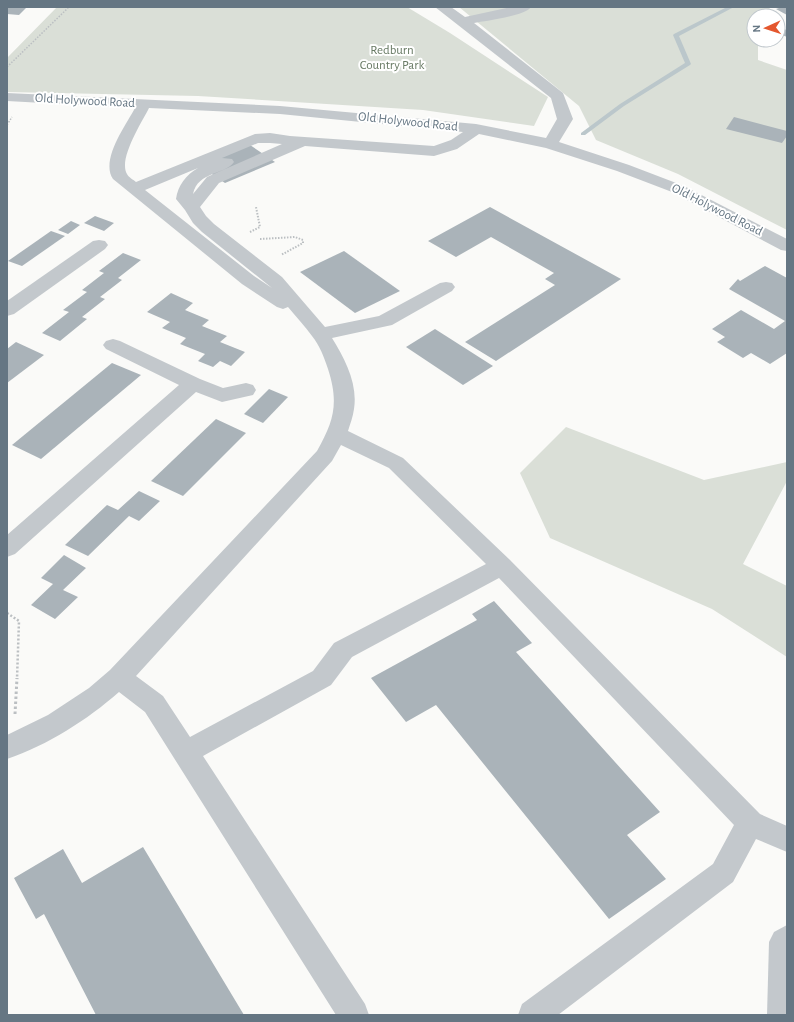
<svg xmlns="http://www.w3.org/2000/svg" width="794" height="1022" viewBox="0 0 794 1022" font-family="'Alegreya Sans',sans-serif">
	<rect width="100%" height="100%" fill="#fafaf8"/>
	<!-- green -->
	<g fill="#dadfd7">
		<path d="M57 7H407L450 33 548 97 534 126 423 110 198 96 7 92V58Z"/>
		<path d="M459 7H771L762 16H754V40H758V60L787 70V230L678 174 596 140 579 106Z"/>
		<path d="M566 427 704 480 787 462V481L743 564 787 586V657L712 609 550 538 520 473Z"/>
	</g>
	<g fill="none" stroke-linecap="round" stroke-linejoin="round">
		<!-- stream -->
		<path fill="#bbc7cb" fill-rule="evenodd" d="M727 7H734L679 36 691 64 690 65 624 106 585 135H581V133L620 104 685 63 673 35 674 34Z"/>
	</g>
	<!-- building -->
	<g fill="#aab3b9">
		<path d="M7 7H27L19 15 7 14Z"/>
		<path d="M782 7H787V15L776 9Z"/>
		<path d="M787 29V37L778 33V32Z"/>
		<path d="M734 117 787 131V136L782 143 726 129Z"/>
		<path d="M247 143 275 162 225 183 197 164Z"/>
		<path d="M490 207 621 279 496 361 465 342 555 285 545 279 554 273 491 237 456 257 428 241Z"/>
		<path d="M95 216 114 223 104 231 84 223Z"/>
		<path d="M71 221 80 225 68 234 58 230Z"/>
		<path d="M51 231 65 236 22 266 8 261Z"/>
		<path d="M344 251 400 291 355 313 300 272Z"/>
		<path d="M123 253 141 260 118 278 122 280 100 297 105 299 82 317 87 319 60 341 42 333 69 312 63 310 87 292 82 290 104 273 99 271Z"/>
		<path d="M765 266 787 278V353L770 364 751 353 743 358 717 342 725 337 712 329 741 310 774 329 785 321 729 289 738 279 740 281Z"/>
		<path d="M171 293 193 303 185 310 209 320 202 326 227 336 220 342 245 352 231 366 220 361 213 367 198 361 205 354 180 344 186 338 162 328 170 322 147 312Z"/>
		<path d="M435 329 493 366 463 385 406 347Z"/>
		<path d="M16 342 44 355 7 383V349Z"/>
		<path d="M112 363 141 375 41 459 12 445Z"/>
		<path d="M269 389 288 397 263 423 244 414Z"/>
		<path d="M216 419 246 433 183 496 151 481Z"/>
		<path d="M139 491 160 501 139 521 129 516 88 556 65 545 107 505 118 510Z"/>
		<path d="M64 555 86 568 63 590 78 597 55 619 31 605 53 584 41 578Z"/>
		<path d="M494 601 532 643 516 652 660 812 627 835 666 879 609 919 436 705 406 722 371 678 477 620 472 614Z"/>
		<path d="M143 847 244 1015H96L44 914 36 919 14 878 63 849 82 883Z"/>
	</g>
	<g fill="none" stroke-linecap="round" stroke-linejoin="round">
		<!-- path-far3 -->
		<g stroke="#bbbfc2" stroke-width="1.5" stroke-dasharray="1.5 1.5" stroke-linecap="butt">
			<path d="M7 67 69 7"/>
			<path d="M7 125 12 117"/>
		</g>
		<!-- path-far2 -->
		<g stroke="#bbbfc2" stroke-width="2" stroke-dasharray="1.5 1.5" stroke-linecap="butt">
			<path d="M250 232 260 227 256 207"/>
			<path d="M260 239 295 237 303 240V243L281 255"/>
		</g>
		<!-- path-far1 -->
		<path stroke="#bbbfc2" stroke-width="2.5" stroke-dasharray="2 2" stroke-linecap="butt" d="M7 613 19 621 17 679"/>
		<!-- path -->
		<path stroke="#bbbfc2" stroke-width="3" stroke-dasharray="2.5 2.5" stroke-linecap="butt" d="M15 714 17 678"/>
		<!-- minor -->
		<g fill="#c3c8cc" fill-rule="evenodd">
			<path d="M435 7H451L465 17 511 7H531C525 16 485 21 474 23L563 93 573 119 559 142 629 165 684 186 787 239V251L781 250 672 192 617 171 546 148 479 134 457 149 434 156 305 146 219 183 200 207 206 216 214 224 282 277 325 327 379 316 440 283 446 282 452 283 455 287 452 291 392 325 332 338C345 359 358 384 354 409 353 417 350 424 348 431L403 458 510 560 760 814 787 826V852L756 839 733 882 558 1015H518L522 1004 713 864 734 825 499 578 352 657 331 685 203 756 365 1004 369 1015H336L145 712 119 692C87 720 48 745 7 759V735L48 715 89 688 110 670 317 451C334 421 339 403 328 369 324 357 320 346 312 336 305 326 296 317 288 307L283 309 277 307 242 284 113 179C100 160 126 125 135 108L7 101V93L280 106 476 124 546 138 557 119 551 98ZM149 108 280 114 463 132 451 140 434 146 290 136 270 133 255 134 136 182C134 180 128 177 127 174 118 159 142 122 149 108ZM258 143H270L282 144 207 177 193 194C198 171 225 175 234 162L232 159 222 158ZM198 168C186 175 178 185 176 199L185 210 193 223 202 232 272 288 254 276 145 190ZM341 445 389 468 486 564 334 643 313 671 190 737 163 696 136 676 332 461Z"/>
			<path d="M99 240 105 241 108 245 105 249 14 314 7 316V301L93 241Z"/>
			<path d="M113 339 120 341 200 379 223 388 246 383 253 385 256 390 253 395 222 402 196 392 15 554 7 557V535L179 385 106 349 103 345 106 341Z"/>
			<path d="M787 925V1015H767L769 942 774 932Z"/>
		</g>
	</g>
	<g text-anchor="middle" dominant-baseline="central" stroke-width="4" stroke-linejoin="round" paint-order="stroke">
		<!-- far-park labels -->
		<g font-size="13" fill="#687a64" stroke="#fff">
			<text x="392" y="50">Redburn<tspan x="392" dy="15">Country Park</tspan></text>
		</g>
		<!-- far-street labels -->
		<g font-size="13" fill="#657683" stroke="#fff">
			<text transform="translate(85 101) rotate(3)">Old Holywood Road</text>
			<text transform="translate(408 122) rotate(6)">Old Holywood Road</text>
			<text transform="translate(717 210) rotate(27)">Old Holywood Road</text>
		</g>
	</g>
	<!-- border -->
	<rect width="794" height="1022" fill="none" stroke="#657683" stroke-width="16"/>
	<!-- north arrow -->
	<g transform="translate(766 28) rotate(267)"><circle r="19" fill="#ffffff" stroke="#c1c8cd"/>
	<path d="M0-3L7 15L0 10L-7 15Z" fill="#e4572e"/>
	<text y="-6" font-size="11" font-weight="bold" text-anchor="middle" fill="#657683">N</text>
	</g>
</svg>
